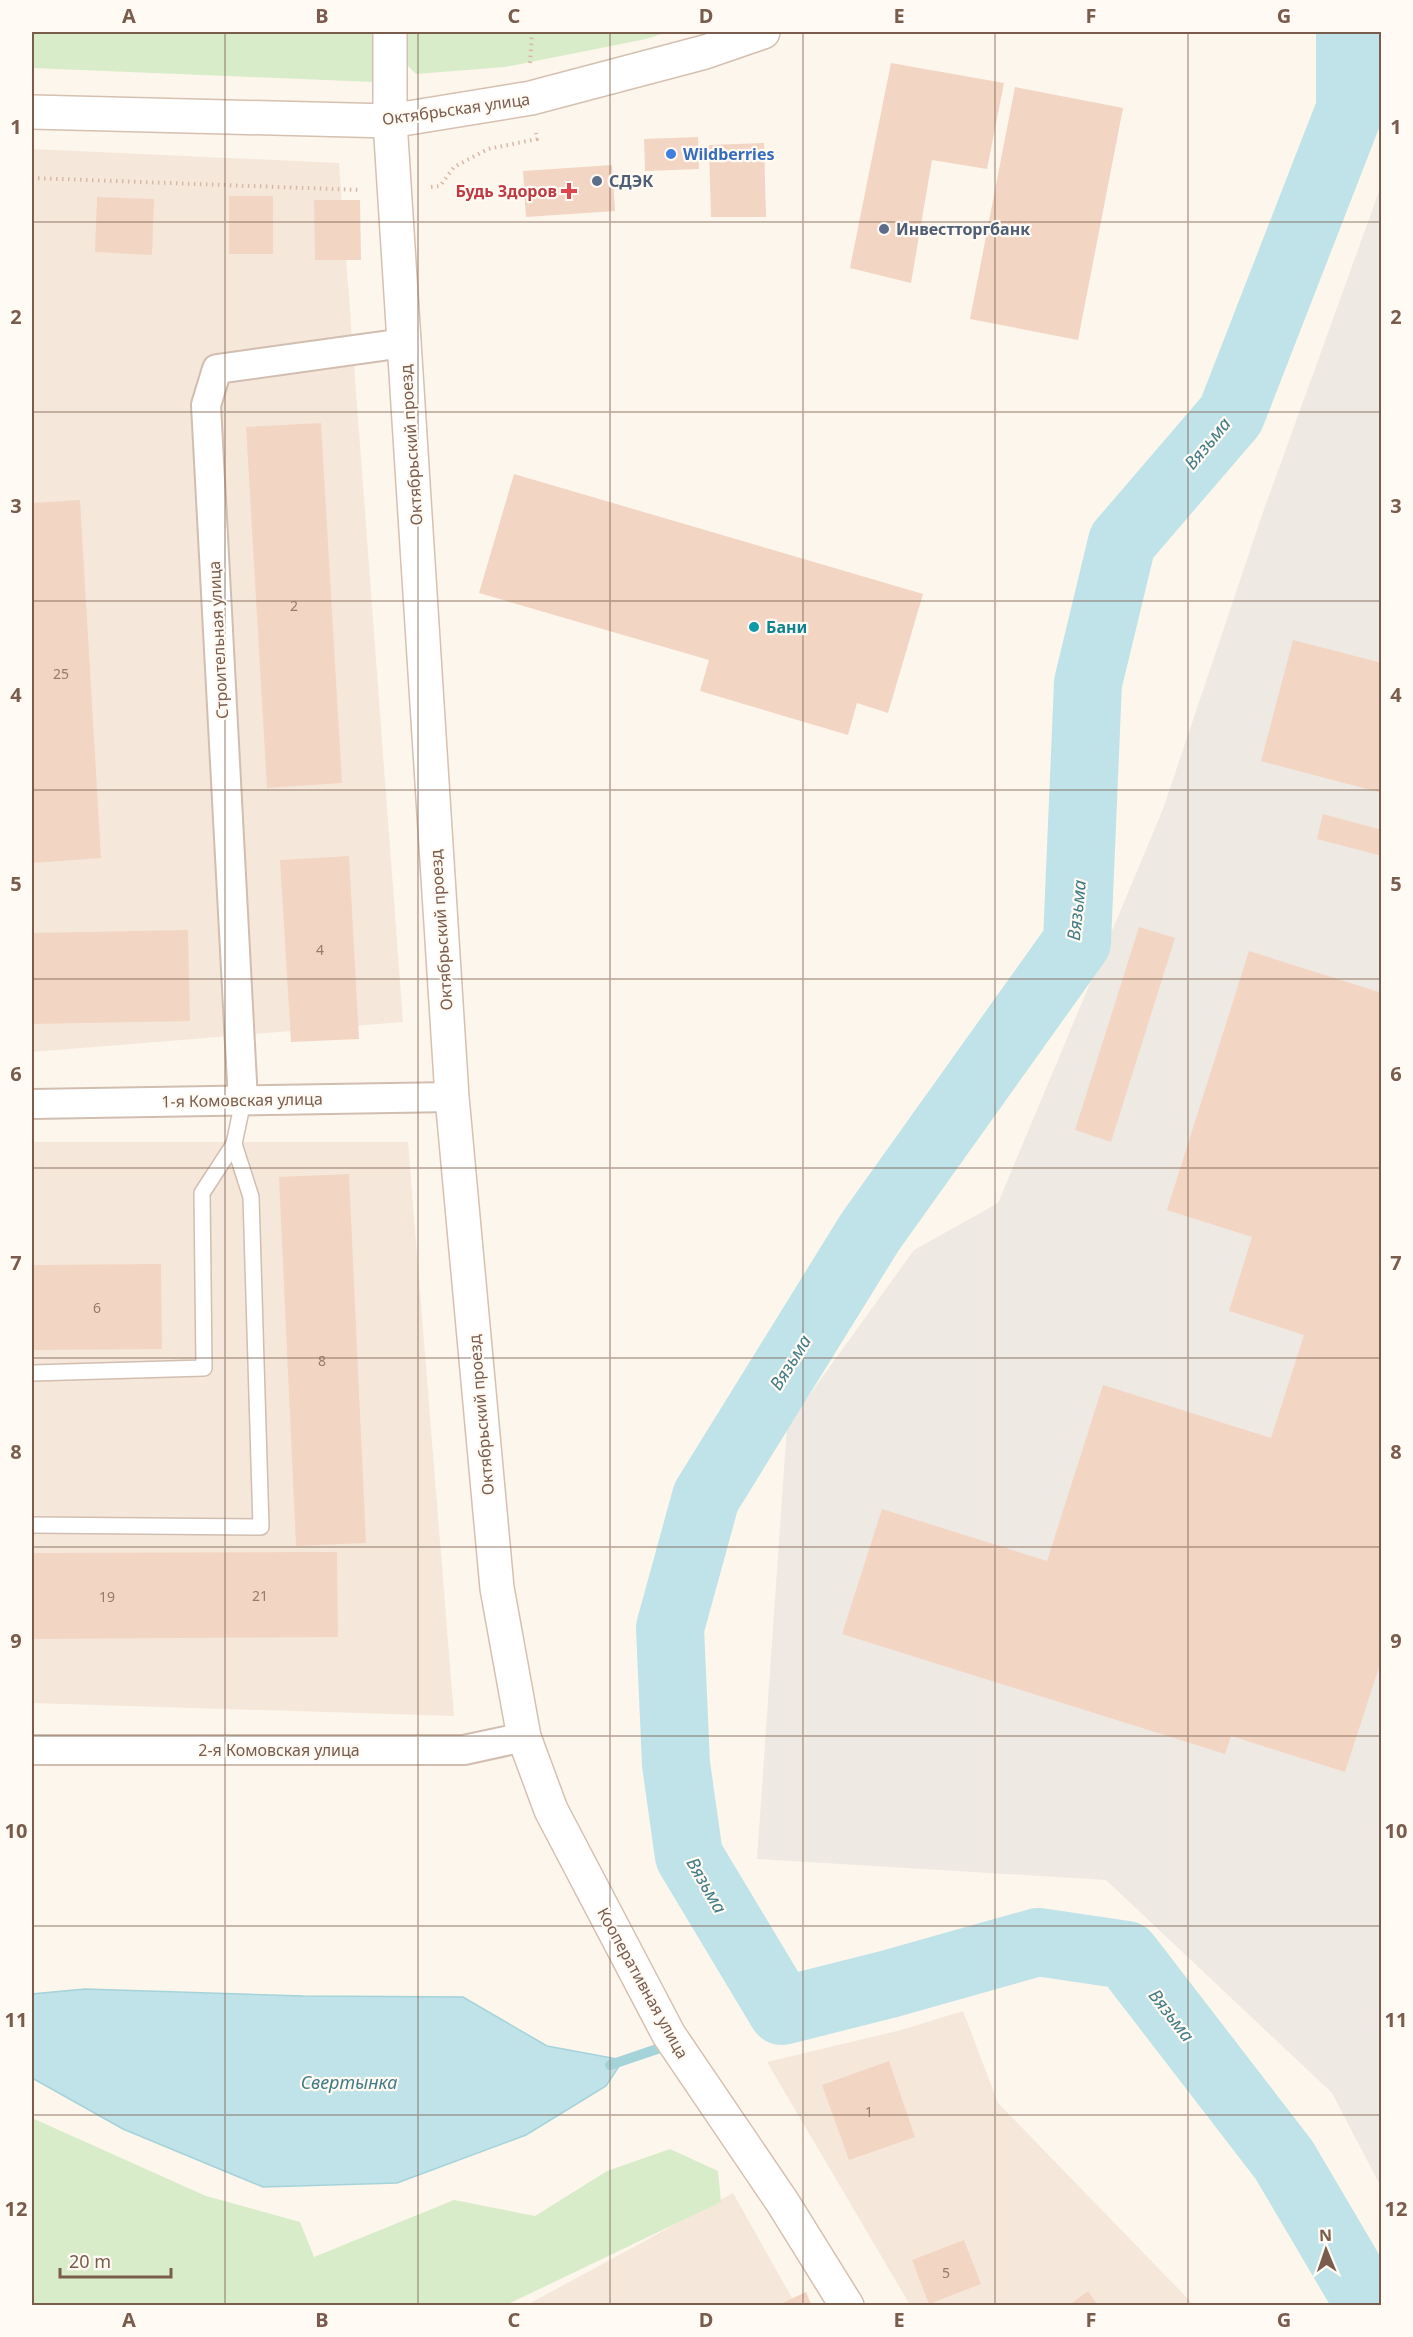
<svg xmlns="http://www.w3.org/2000/svg" width="1413" height="2337" viewBox="0 0 1413 2337" font-family="'Noto Sans',sans-serif">
	<rect width="100%" height="100%" fill="#fdf6ec"/>
	<!-- residential -->
	<g fill="#f5e8da">
		<path d="M32 149 339 163 403 1022 32 1052Z"/>
		<path d="M32 1142H408L454 1716 32 1703Z"/>
		<path d="M963 2011 998 2103 1194 2305H910L767 2062 901 2030Z"/>
		<path d="M733 2193 796 2305 525 2306Z"/>
	</g>
	<!-- industrial -->
	<path fill="#efe9e4" d="M1381 186V2187L1332 2093 1106 1880 757 1859 787 1426 914 1250 998 1203 1163 809 1262 515Z"/>
	<!-- green -->
	<g fill="#d8ecc9">
		<path d="M32 32H372L373 82 32 68Z"/>
		<path d="M398 32H668L646 39 505 67 416 74 397 55Z"/>
		<path d="M32 2118 206 2196 300 2222 314 2257 454 2200 535 2216 607 2171 670 2149 718 2171 721 2202 506 2305H32Z"/>
	</g>
	<!-- water -->
	<path fill="#bfe3e8" stroke="#a5d3da" stroke-width="1.5" d="M85 1989 303 1996 463 1997 547 2046 623 2060 606 2086 526 2135 397 2183 263 2187 123 2129 32 2078V1994Z"/>
	<g fill="none" stroke-linecap="round" stroke-linejoin="round">
		<!-- stream -->
		<path stroke="#a5d3da" stroke-width="10" d="M610 2065 669 2045"/>
		<!-- river -->
		<path stroke="#bfe3e8" stroke-width="68" d="M1350 32V109L1231 415 1122 542 1088 683 1077 942 870 1232 706 1497 670 1628 676 1764 689 1856 782 2011 889 1984 1038 1942 1126 1955 1284 2160 1370 2306"/>
	</g>
	<!-- building -->
	<g fill="#f3d5c3">
		<path d="M891 63 1004 83 987 169 932 160 911 283 850 268Z"/>
		<path d="M1015 87 1123 108 1078 340 970 319Z"/>
		<path d="M698 137 699 169 645 171 644 139Z"/>
		<path d="M764 143 766 217H711L709 145Z"/>
		<path d="M612 165 615 211 526 217 523 171Z"/>
		<rect x="229" y="196" width="44" height="58"/>
		<path d="M97 197 154 199 152 255 95 252Z"/>
		<path d="M314 200H360L361 260H315Z"/>
		<path d="M321 423 342 783 267 788 246 427Z"/>
		<path d="M514 474 923 594 888 713 857 703 848 735 700 691 709 660 479 593Z"/>
		<path d="M80 500 101 858 33 863 32 503Z"/>
		<path d="M1293 640 1382 663V793L1261 761Z"/>
		<path d="M1323 814 1382 830V856L1317 839Z"/>
		<path d="M349 856 359 1039 291 1042 280 860Z"/>
		<path d="M1139 927 1175 938 1111 1142 1075 1130Z"/>
		<path d="M188 930 190 1021 32 1024V933Z"/>
		<path d="M1249 951 1382 993V1658L1345 1772 1231 1736 1225 1754 842 1634 882 1509 1047 1561 1103 1385 1271 1438 1304 1335 1229 1311 1252 1237 1167 1210Z"/>
		<path d="M349 1174 366 1543 296 1546 279 1177Z"/>
		<path d="M161 1264 162 1349 32 1350V1265Z"/>
		<path d="M337 1552 338 1637 32 1639V1553Z"/>
		<path d="M889 2061 915 2137 849 2160 822 2085Z"/>
		<path d="M964 2240 981 2284 929 2304 912 2260Z"/>
		<path d="M1088 2291 1098 2306H1068Z"/>
		<path d="M806 2292 812 2306H776Z"/>
	</g>
	<g fill="none" stroke-linecap="round" stroke-linejoin="round">
		<defs>
			<g id="lane">
				<path d="M32 1373 204 1368 202 1193 234 1144 243 1101"/>
				<path d="M32 1525 261 1527 251 1197 234 1144"/>
			</g>
			<g id="street">
				<path d="M243 1101 206 405 217 369 404 343"/>
				<path d="M32 1104 452 1097"/>
				<path d="M32 1750H464L524 1737"/>
			</g>
			<g id="secondary">
				<path d="M390 32V121L452 1097 497 1588 524 1737 551 1810 669 2035 783 2203 847 2306"/>
				<path d="M32 112 390 121 531 98 705 52 763 32"/>
			</g>
		</defs>
		<!-- lane casing -->
		<use href="#lane" stroke="#d1beb0" stroke-width="18"/>
		<!-- street casing -->
		<use href="#street" stroke="#d1beb0" stroke-width="32"/>
		<!-- secondary casing -->
		<use href="#secondary" stroke="#d6c0b0" stroke-width="36"/>
		<!-- path -->
		<g stroke="#d9b8a5" stroke-width="4" stroke-dasharray="1.5 4.5" stroke-linecap="butt">
			<path d="M530 63 532 32"/>
			<path d="M32 178 361 190"/>
			<path d="M431 187 440 186 454 167 488 149 537 139 536 133"/>
		</g>
		<!-- lane -->
		<use href="#lane" stroke="#fff" stroke-width="15"/>
		<!-- street -->
		<use href="#street" stroke="#fff" stroke-width="28"/>
		<!-- secondary -->
		<use href="#secondary" stroke="#fff" stroke-width="33"/>
	</g>
	<!-- grid -->
	<path fill="none" stroke="#7a5c4d" stroke-width="1.5" stroke-opacity="0.55" d="M225 32V2306M418 32V2306M610 32V2306M803 32V2306M995 32V2306M1188 32V2306M32 222H1382M32 412H1382M32 601H1382M32 790H1382M32 979H1382M32 1168H1382M32 1358H1382M32 1547H1382M32 1736H1382M32 1926H1382M32 2115H1382"/>
	<!-- markers -->
	<circle fill="#3f7fe0" stroke="#fffaf3" stroke-width="2" cx="671" cy="154" r="6"/>
	<g fill="#5c6f8a" stroke="#fffaf3" stroke-width="2">
		<circle cx="597" cy="181" r="6"/>
		<circle cx="884" cy="229" r="6"/>
	</g>
	<path fill="#e0444e" stroke="#fffaf3" stroke-width="2" d="M566 182h6v6h6v6h-6v6h-6v-6h-6v-6h6z"/>
	<circle fill="#0f9aa8" stroke="#fffaf3" stroke-width="2" cx="754" cy="627" r="6"/>
	<g text-anchor="middle" dominant-baseline="central" stroke-width="4.5" stroke-linejoin="round" paint-order="stroke">
		<!-- number labels -->
		<g font-size="14" fill="#987a6a">
			<text x="294" y="605">2</text>
			<text x="61" y="673">25</text>
			<text x="320" y="949">4</text>
			<text x="97" y="1307">6</text>
			<text x="322" y="1360">8</text>
			<text x="260" y="1595">21</text>
			<text x="107" y="1596">19</text>
			<text x="869" y="2111">1</text>
			<text x="946" y="2272">5</text>
		</g>
		<!-- street labels -->
		<g font-size="16" fill="#7a5c4d" stroke="#fffaf3">
			<text transform="translate(456 109) rotate(-8)">Октябрьская улица</text>
			<text transform="translate(411 445) rotate(-94)">Октябрьский проезд</text>
			<text transform="translate(218 640) rotate(-93)">Строительная улица</text>
			<text transform="translate(441 930) rotate(-94)">Октябрьский проезд</text>
			<text transform="translate(242 1100) rotate(-1)">1-я Комовская улица</text>
			<text transform="translate(481 1415) rotate(-95)">Октябрьский проезд</text>
			<text x="279" y="1750">2-я Комовская улица</text>
			<text transform="translate(643 1983) rotate(61)">Кооперативная улица</text>
		</g>
		<!-- shop labels -->
		<g font-size="16" font-weight="bold" fill="#366cbe" stroke="#fffaf3" text-anchor="start">
			<text x="683" y="154">Wildberries</text>
		</g>
		<!-- service labels -->
		<g font-size="16" font-weight="bold" fill="#4e5e75" stroke="#fffaf3" text-anchor="start">
			<text x="609" y="181">СДЭК</text>
			<text x="896" y="229">Инвестторгбанк</text>
		</g>
		<!-- health labels -->
		<g font-size="16" font-weight="bold" fill="#be3a42" stroke="#fffaf3" text-anchor="end">
			<text x="557" y="191">Будь Здоров</text>
		</g>
		<!-- culture labels -->
		<g font-size="16" font-weight="bold" fill="#0d838f" stroke="#fffaf3" text-anchor="start">
			<text x="766" y="627">Бани</text>
		</g>
		<!-- water labels -->
		<g font-size="18" font-style="italic" fill="#437c86" stroke="#fffaf3">
			<text transform="translate(1207 443) rotate(-50)">Вязьма</text>
			<text transform="translate(1076 910) rotate(-84)">Вязьма</text>
			<text transform="translate(790 1362) rotate(-58)">Вязьма</text>
			<text transform="translate(707 1885) rotate(60)">Вязьма</text>
			<text transform="translate(1172 2015) rotate(52)">Вязьма</text>
			<text x="349" y="2082">Свертынка</text>
		</g>
	</g>
	<!-- border -->
	<rect width="1413" height="2337" fill="none" stroke="#fffaf3" stroke-width="66"/>
	<!-- north arrow -->
	<g transform="translate(1326 2250) rotate(358)" stroke="#fffaf3" stroke-width="4.5" paint-order="stroke">
	<path d="M0-4.5L10 22L0 15L-10 22Z" fill="#7a5c4d"/>
	<text y="-9" font-size="16" font-weight="bold" text-anchor="middle" fill="#7a5c4d">N</text>
	</g>
	<!-- scale -->
	<path d="M60 2268v9h111v-9" fill="none" stroke="#7a5c4d" stroke-width="3"/>
	<text x="69" y="2268" font-size="18" fill="#7a5c4d" stroke="#fffaf3" stroke-width="4.5" paint-order="stroke">20 m</text>
	<rect x="33" y="33" width="1347" height="2271" fill="none" stroke="#7a5c4d" stroke-width="2"/>
	<g font-size="20" text-anchor="middle" font-weight="bold" fill="#7a5c4d">
		<text x="129" y="23">A</text>
		<text x="322" y="23">B</text>
		<text x="514" y="23">C</text>
		<text x="706" y="23">D</text>
		<text x="899" y="23">E</text>
		<text x="1091" y="23">F</text>
		<text x="1284" y="23">G</text>
		<text x="16" y="134">1</text>
		<text x="1396" y="134">1</text>
		<text x="16" y="324">2</text>
		<text x="1396" y="324">2</text>
		<text x="16" y="513">3</text>
		<text x="1396" y="513">3</text>
		<text x="16" y="702">4</text>
		<text x="1396" y="702">4</text>
		<text x="16" y="891">5</text>
		<text x="1396" y="891">5</text>
		<text x="16" y="1081">6</text>
		<text x="1396" y="1081">6</text>
		<text x="16" y="1270">7</text>
		<text x="1396" y="1270">7</text>
		<text x="16" y="1459">8</text>
		<text x="1396" y="1459">8</text>
		<text x="16" y="1648">9</text>
		<text x="1396" y="1648">9</text>
		<text x="16" y="1838">10</text>
		<text x="1396" y="1838">10</text>
		<text x="16" y="2027">11</text>
		<text x="1396" y="2027">11</text>
		<text x="16" y="2216">12</text>
		<text x="1396" y="2216">12</text>
		<text x="129" y="2327">A</text>
		<text x="322" y="2327">B</text>
		<text x="514" y="2327">C</text>
		<text x="706" y="2327">D</text>
		<text x="899" y="2327">E</text>
		<text x="1091" y="2327">F</text>
		<text x="1284" y="2327">G</text>
	</g>
</svg>
